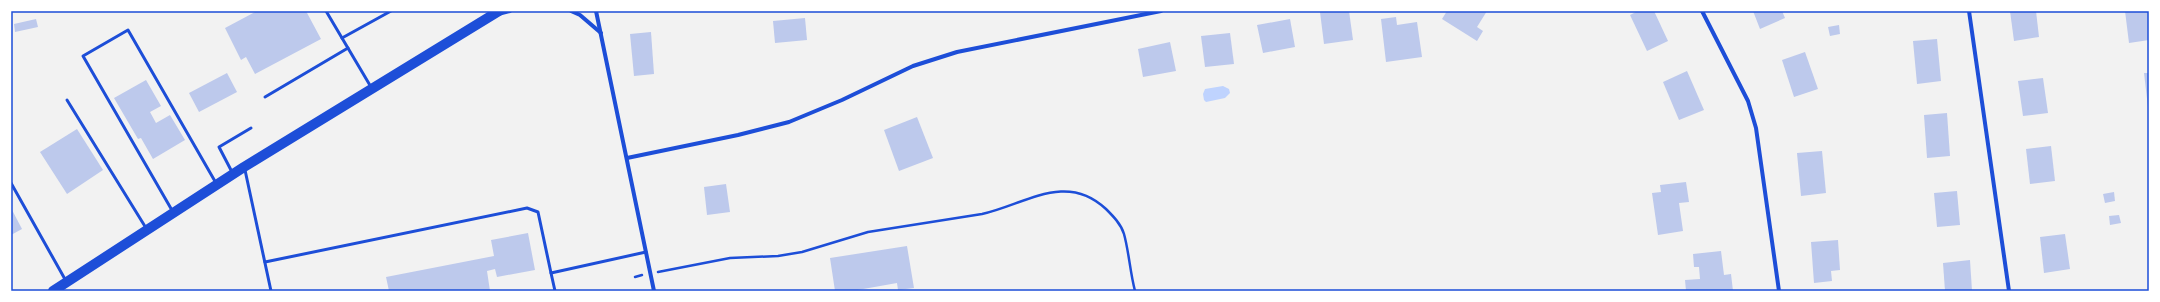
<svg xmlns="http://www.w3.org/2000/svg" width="2160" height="302" viewBox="0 0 2160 302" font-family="'Fira Sans',sans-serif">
	<rect width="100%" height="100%" fill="#f2f2f2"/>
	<!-- water -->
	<path fill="#bfd3fe" d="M1223 86 1229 89 1230 93 1225 98 1206 102 1204 100 1203 94 1205 89Z"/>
	<!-- building -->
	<g fill="#bdc9ec">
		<path d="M257 11H306L321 39 255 74 246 57 241 60 225 28Z"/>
		<path d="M1349 11 1353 40 1324 44 1320 12Z"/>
		<path d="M1447 11H1487L1477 27 1483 31 1477 41 1442 19Z"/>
		<path d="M1638 11H1654L1668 41 1647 51 1630 15Z"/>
		<path d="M1753 11H1782L1785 18 1760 29Z"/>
		<path d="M2010 11H2036L2039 37 2014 41Z"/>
		<path d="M2125 11H2149V40L2129 43Z"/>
		<path d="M1396 17 1397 25 1417 22 1422 57 1386 62 1381 19Z"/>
		<path d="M805 18 807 40 775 43 773 21Z"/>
		<path d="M36 19 38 27 15 32 14 24Z"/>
		<path d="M1290 19 1295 47 1263 53 1257 25Z"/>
		<path d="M1839 25 1840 34 1830 36 1828 27Z"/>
		<path d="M651 32 654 74 634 76 630 34Z"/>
		<path d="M1230 33 1234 64 1205 67 1201 36Z"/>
		<path d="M1937 39 1941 81 1917 84 1913 41Z"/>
		<path d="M1170 42 1176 71 1143 77 1138 49Z"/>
		<path d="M1805 52 1818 89 1794 97 1782 60Z"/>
		<path d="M1687 71 1704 110 1679 120 1663 82Z"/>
		<path d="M227 73 237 92 199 112 189 93Z"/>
		<path d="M2144 73H2149V107H2148Z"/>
		<path d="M2043 78 2048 113 2023 116 2018 81Z"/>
		<path d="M146 80 161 106 150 112 156 123 170 115 185 140 153 159 141 138 138 139 114 98Z"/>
		<path d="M1947 113 1950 156 1927 158 1924 115Z"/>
		<path d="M917 117 933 158 899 171 884 130Z"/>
		<path d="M77 129 103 170 67 194 40 152Z"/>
		<path d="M2051 146 2055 181 2030 184 2026 149Z"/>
		<path d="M1822 151 1826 193 1801 196 1797 153Z"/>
		<path d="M1686 182 1689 202 1679 203 1683 231 1658 235 1652 193 1661 192 1660 185Z"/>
		<path d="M726 184 730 212 707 215 704 187Z"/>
		<path d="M1957 191 1960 225 1937 227 1934 193Z"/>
		<path d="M2114 192 2115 201 2105 203 2103 194Z"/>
		<path d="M11 208 22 229 11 235Z"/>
		<path d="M2119 215 2121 223 2110 225 2109 216Z"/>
		<path d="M528 233 535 270 497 277 495 269 487 271 490 291H389L386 277 494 256 491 240Z"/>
		<path d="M2065 234 2070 269 2044 273 2040 237Z"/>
		<path d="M1838 240 1840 270 1831 271 1832 281 1814 283 1811 242Z"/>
		<path d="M907 246 914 288 898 290 897 283 852 291H835L830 258Z"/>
		<path d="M1721 251 1724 275 1731 274 1733 291H1686L1685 280 1700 279 1699 267H1694L1693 254Z"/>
		<path d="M1970 260 1972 291H1945L1943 263Z"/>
	</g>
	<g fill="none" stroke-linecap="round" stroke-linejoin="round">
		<!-- path -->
		<g stroke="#1d4ed8" stroke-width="2.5">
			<path d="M658 272 730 258 778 256 802 252 868 232 982 214C1024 205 1066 171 1106 209 1113 216 1121 224 1124 234 1129 252 1130 272 1135 291"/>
			<path d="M635 277 642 275"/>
		</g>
		<!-- service -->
		<g stroke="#1d4ed8" stroke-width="3">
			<path d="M326 11 371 87"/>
			<path d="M342 38 391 11"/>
			<path d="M265 97 348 48"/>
			<path d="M67 100 146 228"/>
			<path d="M245 170 271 291"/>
			<path d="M232 172 219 147 251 128"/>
			<path d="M11 183 66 281"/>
			<path d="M173 212 83 56 128 30 216 183"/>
			<path d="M265 262 527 208 538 212 551 273 646 252"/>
			<path d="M551 273 555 291"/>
		</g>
		<!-- minor -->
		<g stroke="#1d4ed8" stroke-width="4">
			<path d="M571 11 580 15 601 33"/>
			<path d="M596 11 654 291"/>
			<path d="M1702 11 1748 101 1756 128 1779 291"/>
			<path d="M1969 11 2009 291"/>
			<path d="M498 14 510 11"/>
			<path d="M627 158 738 135 789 122 842 100 913 66 957 52 1161 11"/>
		</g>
		<!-- primary -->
		<path stroke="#1d4ed8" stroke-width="10" d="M53 291 244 167 499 11"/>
	</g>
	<!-- border -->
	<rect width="2160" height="302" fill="none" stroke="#ffffff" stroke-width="24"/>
	<rect x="12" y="12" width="2136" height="278" fill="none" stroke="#1d4ed8" stroke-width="1.5"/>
</svg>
